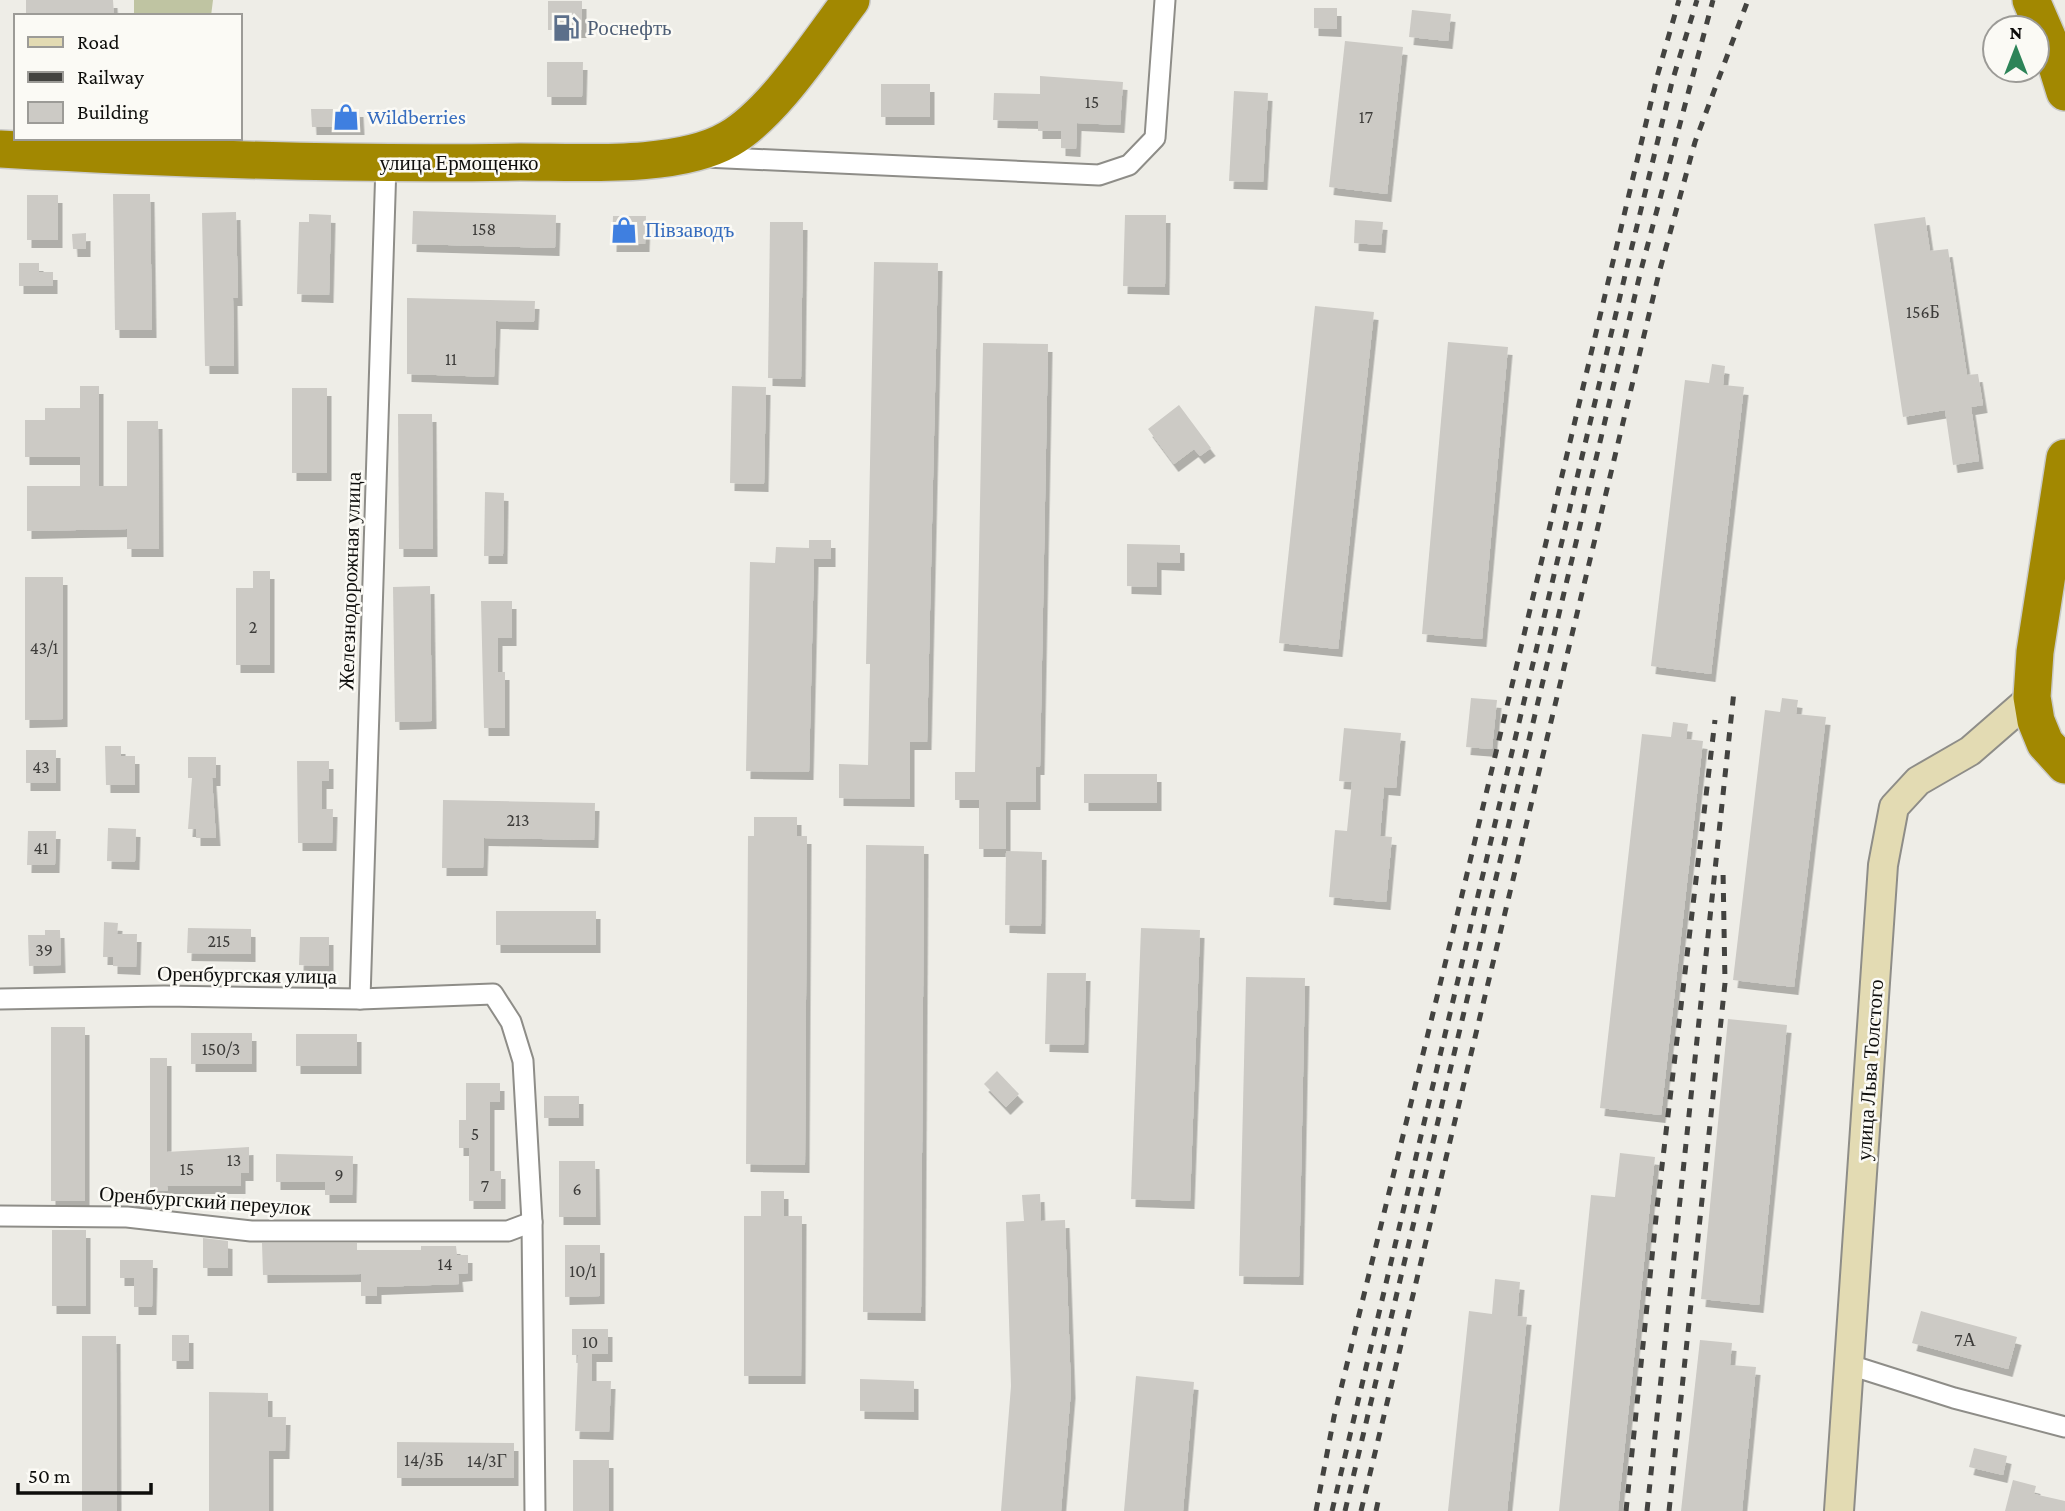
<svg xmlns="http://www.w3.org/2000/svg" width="2065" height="1511" viewBox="0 0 2065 1511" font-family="'Crimson Pro',serif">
	<defs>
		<filter id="shadow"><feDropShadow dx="4.5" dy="8" stdDeviation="0" flood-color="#0004"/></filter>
	</defs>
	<rect width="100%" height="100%" fill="#eeede7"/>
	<!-- green -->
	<path fill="#bfc4a2" d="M134 0H213L211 16H134Z"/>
	<!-- building -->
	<g fill="#cccac5" filter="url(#shadow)">
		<path d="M26 0H113L114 16H26Z"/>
		<rect x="548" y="1" width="34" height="29"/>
		<path d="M1314 8H1337V29L1314 28Z"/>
		<path d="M1412 10 1451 14 1448 41 1409 37Z"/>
		<path d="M1345 41 1403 47 1387 194 1329 187Z"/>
		<path d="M547 62H583L582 97H547Z"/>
		<path d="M1040 76 1123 82 1120 125 1077 123 1076 149 1061 148V131H1038V121L993 120 994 93 1040 94Z"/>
		<rect x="881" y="84" width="49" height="33"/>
		<path d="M1234 91 1268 93 1263 182 1229 181Z"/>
		<path d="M311 109H359L360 127H312Z"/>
		<path d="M113 194H150L152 330H115Z"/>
		<rect x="27" y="195" width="31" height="45"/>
		<path d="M413 211 556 215 555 248 412 244Z"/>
		<path d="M236 212 238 298H233L234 366H205L202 213Z"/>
		<path d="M309 214 331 215 329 295 297 294 299 222H309Z"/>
		<path d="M1125 215H1166L1165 287 1123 286Z"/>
		<path d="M613 216H646L645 244H612Z"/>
		<path d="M1925 217 1930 251 1948 249 1967 375 1978 374 1983 405 1971 407 1979 461 1953 465 1945 410 1903 417 1874 224Z"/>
		<path d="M1355 220 1383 222 1381 245 1354 243Z"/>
		<path d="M770 222H803L801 379 768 378Z"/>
		<path d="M86 233V249H73L72 234Z"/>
		<path d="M874 262 938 263 927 742H910V799L839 798V764L868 765 870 664H866Z"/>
		<path d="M19 263H39V272H53V286H19Z"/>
		<path d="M407 298 535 301 534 322 496 321 494 377 407 374Z"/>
		<path d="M1315 306 1374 312 1338 649 1279 643Z"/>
		<path d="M1448 342 1508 347 1482 639 1422 634Z"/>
		<path d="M983 343 1048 344 1040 767H1036V802H1006V849H979V800H955V772H975Z"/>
		<path d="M1712 364 1725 366 1723 385 1744 387 1711 674 1651 666 1685 380 1709 383Z"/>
		<path d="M80 386H99V486H127V421H158L159 549H127V529L27 531V486H80V457H25V420H45V408H80Z"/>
		<path d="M732 386 766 387 764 484 730 483Z"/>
		<rect x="292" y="388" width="35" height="85"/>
		<path d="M1179 405 1211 448 1200 456 1194 449 1174 464 1148 429Z"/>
		<path d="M398 414H432L433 549H399Z"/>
		<path d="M485 492 504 493 503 556H484Z"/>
		<path d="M809 540H831V559H814L809 772 746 771 750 562 775 563 776 547 809 548Z"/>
		<path d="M1127 544 1180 545V563L1157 562V587L1127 586Z"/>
		<path d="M253 571H270V665H236V588H253Z"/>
		<path d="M25 577H63V719L25 720Z"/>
		<path d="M430 586 432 721 395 722 393 587Z"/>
		<path d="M481 601H512V638H498V672H505V728H484Z"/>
		<path d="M1471 698 1497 700 1492 749 1466 747Z"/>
		<path d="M1782 698 1798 700 1796 714 1826 717 1794 987 1733 980 1765 710 1780 712Z"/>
		<path d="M1673 722 1688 724 1686 739 1703 741 1661 1115 1600 1108 1642 734 1671 737Z"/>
		<path d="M1344 728 1401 733 1396 788 1384 787 1380 836 1392 837 1386 902 1329 897 1335 830 1347 831 1352 782 1339 781Z"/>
		<path d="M105 746H121V756H135V785H106Z"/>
		<rect x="26" y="750" width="30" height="33"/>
		<path d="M188 757H216V778H212L216 838H196V829H188L192 778H188Z"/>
		<path d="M297 761H329V781H322V809H333L332 843H298Z"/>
		<rect x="1084" y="774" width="73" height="29"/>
		<path d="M443 800 595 803 594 840 484 838 483 868H442Z"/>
		<path d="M754 817H797V836H807L805 1165 746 1164 748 836H754Z"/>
		<path d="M108 828 136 829 135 862 107 861Z"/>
		<path d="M28 831H56L55 865H27Z"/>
		<path d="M866 845 924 846 921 1313 863 1312Z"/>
		<path d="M1006 851 1042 852 1041 926 1005 925Z"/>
		<rect x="496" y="911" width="100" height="34"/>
		<path d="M104 922 118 923 117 934H137L136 967 113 966V957H103Z"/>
		<path d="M188 928 251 929V954L187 953Z"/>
		<path d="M1141 928 1200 930 1190 1201 1131 1199Z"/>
		<path d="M45 930H60L61 965 29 966 28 935H45Z"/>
		<path d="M300 937H329V966L299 965Z"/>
		<path d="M1047 973H1086L1084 1045 1045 1044Z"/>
		<path d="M1246 977 1305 978 1299 1277 1239 1276Z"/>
		<path d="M1728 1019 1787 1025 1759 1305 1701 1299Z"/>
		<rect x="51" y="1027" width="34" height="174"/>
		<rect x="191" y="1033" width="61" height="31"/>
		<rect x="296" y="1034" width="61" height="32"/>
		<path d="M150 1058H167V1152L249 1147V1173H241V1186H167L168 1191H150Z"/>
		<path d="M997 1071 1019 1094 1006 1107 984 1084Z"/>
		<path d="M466 1083H500V1102H490V1171H501V1201H469V1148H459V1120H466Z"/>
		<rect x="544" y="1096" width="35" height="22"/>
		<path d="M1620 1153 1655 1157 1618 1511H1559L1591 1195 1615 1197Z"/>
		<path d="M276 1154 353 1156 352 1195H325V1182H276Z"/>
		<path d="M559 1161H595L596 1217H559Z"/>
		<path d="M131 1191H150V1207L131 1205Z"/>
		<path d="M761 1191H784V1216H802L801 1376H744V1216H761Z"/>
		<path d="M1040 1194 1041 1221 1065 1220 1071 1390 1061 1511H1001L1011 1386 1006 1222 1024 1221 1022 1195Z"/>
		<rect x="52" y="1230" width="34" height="76"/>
		<path d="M203 1238 228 1241V1268H203Z"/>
		<path d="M262 1243H357V1250H421V1246H456L457 1255H468V1273L458 1274 459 1284 377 1287V1296H361V1274L263 1275Z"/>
		<path d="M565 1245H600V1296L565 1297Z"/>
		<path d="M120 1260H153L152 1307H134V1278H120Z"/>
		<path d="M1495 1279 1520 1282 1517 1316 1527 1317 1507 1511H1448L1469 1311 1492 1314Z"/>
		<path d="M1921 1311 2017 1337 2008 1369 1912 1343Z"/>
		<path d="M572 1329H608V1354H592V1381H611L609 1432 575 1431 578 1355H572Z"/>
		<rect x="172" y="1335" width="17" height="26"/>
		<path d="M82 1336H116L117 1511H82Z"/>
		<path d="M1700 1340 1732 1343 1730 1365 1756 1367 1742 1511H1681Z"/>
		<path d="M1136 1376 1194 1382 1183 1511H1124Z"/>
		<path d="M860 1379 914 1381V1412L860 1411Z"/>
		<path d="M209 1392 268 1393V1417H286L285 1451H269V1511H209Z"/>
		<path d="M397 1442 514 1443V1478H397Z"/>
		<path d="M1974 1448 2007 1456 2003 1475 1969 1467Z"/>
		<rect x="573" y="1460" width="36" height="51"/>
		<path d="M2013 1480 2036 1486 2034 1494 2065 1501V1511H2005Z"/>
	</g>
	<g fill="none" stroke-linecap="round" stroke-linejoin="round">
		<defs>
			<g id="street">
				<path d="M705 157 1099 175 1129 165 1155 138 1165 0"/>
				<path d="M0 999 164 996 360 999 493 994 511 1022 523 1061 532 1222 535 1511"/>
				<path d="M360 999 386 164"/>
				<path d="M0 1216 127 1217 251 1231H508L532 1222"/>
				<path d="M1850 1365 1954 1398 2065 1427"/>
			</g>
			<path id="secondary" d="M1839 1511 1883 865 1894 807 1918 781 1970 751 2032 697"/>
			<g id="highway">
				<path d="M2031 0 2050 44 2065 92"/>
				<path d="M0 149C173 159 346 165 520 162 579 162 678 169 729 139 774 113 819 42 851 0"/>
				<path d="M2065 458 2035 652 2032 697 2036 721 2045 743 2065 765"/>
			</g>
		</defs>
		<!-- street casing -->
		<use href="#street" stroke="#8e8d88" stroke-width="23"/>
		<!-- secondary casing -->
		<use href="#secondary" stroke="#8e8d88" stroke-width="32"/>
		<!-- highway casing -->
		<use href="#highway" stroke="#cacac9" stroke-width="40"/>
		<!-- street -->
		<use href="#street" stroke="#fff" stroke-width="19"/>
		<!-- secondary -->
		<use href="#secondary" stroke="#e3dbb3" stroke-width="28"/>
		<!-- highway -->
		<use href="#highway" stroke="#a28801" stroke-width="37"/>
		<!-- rail -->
		<g stroke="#434340" stroke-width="5" stroke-dasharray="9 9" stroke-linecap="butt">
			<path d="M1316 1511 1334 1417 1461 899 1657 77 1679 0"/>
			<path d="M1332 1511 1627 267 1672 82 1697 0"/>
			<path d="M1345 1511 1641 270 1713 0"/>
			<path d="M1361 1511 1659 273 1695 142 1748 0"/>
			<path d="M1376 1511 1379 1497"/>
			<path d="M1626 1511 1657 1208 1715 720"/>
			<path d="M1647 1511 1734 691"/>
			<path d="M1669 1511 1725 983 1723 870"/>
		</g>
	</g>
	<!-- icons -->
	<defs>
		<symbol id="fuel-bare" viewBox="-9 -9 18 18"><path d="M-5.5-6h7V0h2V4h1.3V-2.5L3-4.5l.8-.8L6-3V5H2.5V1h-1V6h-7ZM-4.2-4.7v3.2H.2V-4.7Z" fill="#5c6f8a" stroke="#fbfaf5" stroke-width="2.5" paint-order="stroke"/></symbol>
		<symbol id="shop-bare" viewBox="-9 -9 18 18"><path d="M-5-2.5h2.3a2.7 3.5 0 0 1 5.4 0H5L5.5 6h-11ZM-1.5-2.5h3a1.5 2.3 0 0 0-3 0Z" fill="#3f7fe0" stroke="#fbfaf5" stroke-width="2.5" paint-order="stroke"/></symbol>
	</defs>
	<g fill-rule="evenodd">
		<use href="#fuel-bare" x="547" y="9" width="38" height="38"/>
		<use href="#shop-bare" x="327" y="98" width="38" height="38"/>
		<use href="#shop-bare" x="605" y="211" width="38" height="38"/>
	</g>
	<g text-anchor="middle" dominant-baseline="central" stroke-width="5" stroke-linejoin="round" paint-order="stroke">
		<!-- number labels -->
		<g font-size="18" fill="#3d3c3a">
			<text x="1092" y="102">15</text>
			<text x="1366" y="117">17</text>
			<text x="484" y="229">158</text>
			<text x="1923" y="312">156Б</text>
			<text x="451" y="359">11</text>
			<text x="253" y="627">2</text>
			<text x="44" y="648">43/1</text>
			<text x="41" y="767">43</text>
			<text x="518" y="820">213</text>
			<text x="41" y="848">41</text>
			<text x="219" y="941">215</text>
			<text x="44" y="950">39</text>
			<text x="221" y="1049">150/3</text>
			<text x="475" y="1134">5</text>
			<text x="234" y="1160">13</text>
			<text x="187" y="1169">15</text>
			<text x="339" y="1175">9</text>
			<text x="485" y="1186">7</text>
			<text x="577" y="1189">6</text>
			<text x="445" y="1264">14</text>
			<text x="583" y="1271">10/1</text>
			<text x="1965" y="1340">7А</text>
			<text x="590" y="1342">10</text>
			<text x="424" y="1460">14/3Б</text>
			<text x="487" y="1461">14/3Г</text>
		</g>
		<!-- service labels -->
		<g font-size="21" fill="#4e5e75" stroke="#fbfaf5" text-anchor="start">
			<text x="587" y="28">Роснефть</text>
		</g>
		<!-- shop labels -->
		<g font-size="21" fill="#366cbe" stroke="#fbfaf5" text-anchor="start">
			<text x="367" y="117">Wildberries</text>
			<text x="645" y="230">Пiвзаводъ</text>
		</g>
		<!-- street labels -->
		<g font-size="21" fill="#0d0d0b" stroke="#fbfaf5">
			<text x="459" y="163">улица Ермощенко</text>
			<text transform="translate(350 581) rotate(-88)">Железнодорожная улица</text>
			<text transform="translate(247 975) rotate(1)">Оренбургская улица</text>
			<text transform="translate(1870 1070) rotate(-86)">улица Льва Толстого</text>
			<text transform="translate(205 1201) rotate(4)">Оренбургский переулок</text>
		</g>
	</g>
	<!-- legend -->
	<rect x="14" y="14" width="228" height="126" fill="#fbfaf5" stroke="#9c9b97" stroke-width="2"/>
	<rect x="28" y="37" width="35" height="10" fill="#e3dbb3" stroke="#9c9b97" stroke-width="2"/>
	<text x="77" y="49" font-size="21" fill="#0d0d0b">Road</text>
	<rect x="28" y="72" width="35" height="10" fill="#434340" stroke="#9c9b97" stroke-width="2"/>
	<text x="77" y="84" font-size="21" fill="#0d0d0b">Railway</text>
	<rect x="28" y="102" width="35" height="21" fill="#cccac5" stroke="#9c9b97" stroke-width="2"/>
	<text x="77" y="119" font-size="21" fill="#0d0d0b">Building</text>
	<!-- north arrow -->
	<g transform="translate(2016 49)"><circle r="33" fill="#fbfaf5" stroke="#9c9b97" stroke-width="2"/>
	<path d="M0-5L12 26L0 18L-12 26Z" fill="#2d8458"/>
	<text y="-10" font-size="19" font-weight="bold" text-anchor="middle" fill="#0d0d0b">N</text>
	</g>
	<!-- scale -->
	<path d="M18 1483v10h133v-10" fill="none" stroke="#0d0d0b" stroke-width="3.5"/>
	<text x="28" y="1483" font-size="21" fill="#0d0d0b" stroke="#fbfaf5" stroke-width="5" paint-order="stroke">50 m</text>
</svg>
